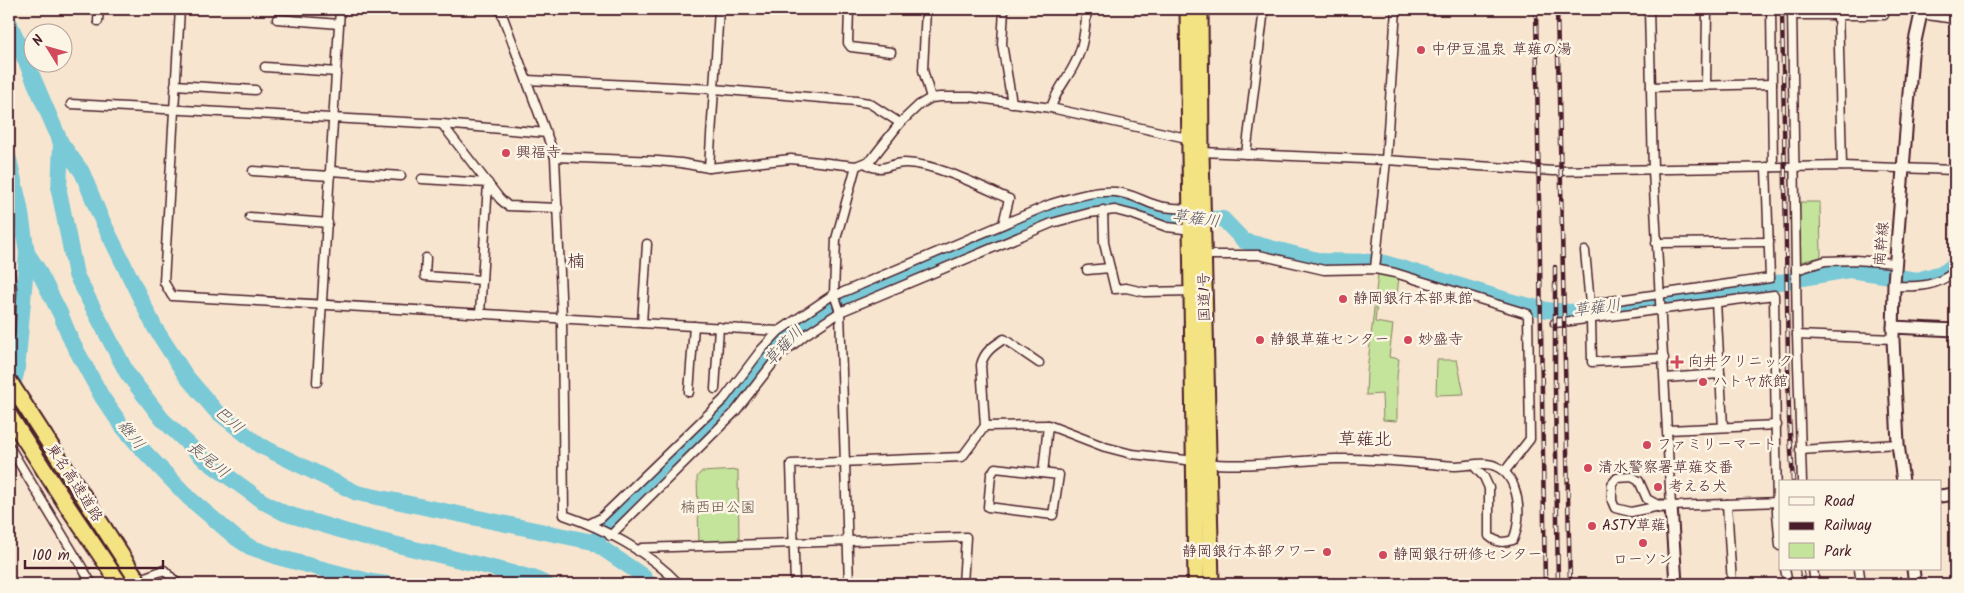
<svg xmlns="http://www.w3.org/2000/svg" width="1964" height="593" viewBox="0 0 1964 593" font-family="Kalam,'Klee One',sans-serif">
	<rect width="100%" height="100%" fill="#f7e5cf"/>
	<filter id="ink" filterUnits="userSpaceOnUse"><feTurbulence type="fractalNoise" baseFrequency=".02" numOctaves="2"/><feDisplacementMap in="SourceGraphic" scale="10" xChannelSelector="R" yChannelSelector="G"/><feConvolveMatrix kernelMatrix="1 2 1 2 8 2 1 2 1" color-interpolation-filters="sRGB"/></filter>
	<g filter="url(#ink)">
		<!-- green -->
		<g fill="#c4e39b" stroke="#878163">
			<path d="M1798 202H1820L1821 257 1800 262Z"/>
			<path d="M1378 273 1399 276 1396 305 1377 303 1375 322 1393 325 1389 357 1399 359 1397 376V421L1383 420 1382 394 1366 395 1367 372Z"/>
			<path d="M1437 360H1457L1464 394 1436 395Z"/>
			<path d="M738 470 739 540 699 542 697 477 701 472Z"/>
		</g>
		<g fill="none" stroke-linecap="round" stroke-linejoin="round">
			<!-- river -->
			<g stroke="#7ac9d7" stroke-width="16">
				<path d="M9 22 61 143 82 172 100 216 155 328 186 376 215 410 259 445 357 493 593 542 643 576 649 584"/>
				<path d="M61 143 59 191 76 275 127 373 162 419 204 459 262 501 284 513 357 535 533 578 546 584"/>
				<path d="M9 159 20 207 27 253 37 268 60 313 72 342 102 397 122 426 140 447 189 498 236 538 250 547 281 558 372 582 387 584"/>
				<path d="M9 396 16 374 18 360 27 253"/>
				<path d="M593 542 599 537 625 503 659 468 728 410 785 339C841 296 910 273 975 246 1014 229 1054 208 1096 202 1125 198 1150 215 1178 219 1192 221 1208 218 1223 219L1244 241 1321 261 1381 262 1513 302 1547 310 1571 312 1712 294 1849 270 1918 280 1945 272 1955 264"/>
			</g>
			<defs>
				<g id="street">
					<path d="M180 9 164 282 172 296 779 331 834 294"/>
					<path d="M500 9 555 157 562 319 564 515C605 529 649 552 679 584"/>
					<path d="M849 9 848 43 851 47 891 52"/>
					<path d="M926 9 923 70 931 98"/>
					<path d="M1004 9 1002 44 1012 103"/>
					<path d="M1649 9 1653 170 1671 506 1780 502"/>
					<path d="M1771 9 1773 167"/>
					<path d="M1792 9 1797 335 1802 482"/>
					<path d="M1838 9 1842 166"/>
					<path d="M1920 14 1955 19"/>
					<path d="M1792 15H1884V9"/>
					<path d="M277 19 339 24"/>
					<path d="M98 21 99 9"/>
					<path d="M265 67 337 72"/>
					<path d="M527 80 714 89 856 101 869 103 900 123"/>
					<path d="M175 85 255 90"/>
					<path d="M1706 86 1707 9"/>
					<path d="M1651 87 1772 84"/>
					<path d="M71 104 442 124 547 133"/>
					<path d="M1051 108C1057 88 1067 80 1075 63 1084 46 1085 27 1087 9"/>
					<path d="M442 124 500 199 508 206 558 208"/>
					<path d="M1200 150 1201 152 1386 160 1554 171 1842 166 1955 170"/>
					<path d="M1246 154 1264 9"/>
					<path d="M555 157 658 161 681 163 709 168 791 159 856 166 871 160 900 123 919 105 931 98 940 97H971L1051 108 1191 139"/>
					<path d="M865 163C884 175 888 162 906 163 937 164 980 186 1009 199L1003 224"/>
					<path d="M709 168 719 9"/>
					<path d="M253 171 330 176"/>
					<path d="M331 171 401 176"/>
					<path d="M422 179 488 183 480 314"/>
					<path d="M1103 210 1104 243 1110 268"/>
					<path d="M250 217 328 223"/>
					<path d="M1656 243 1769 242"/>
					<path d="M1585 251 1590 304 1770 278 1766 167"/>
					<path d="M1204 255H1259L1324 270 1375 269 1395 273 1528 314 1530 439 1505 471"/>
					<path d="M426 258 425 276 482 280"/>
					<path d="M9 264 12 290 10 334H9"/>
					<path d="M1375 269 1386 160 1396 9"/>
					<path d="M1087 270 1110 268 1115 289 1126 288 1144 292 1193 291"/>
					<path d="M1796 270 1825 261 1855 260 1895 263"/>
					<path d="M1894 286C1917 287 1937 287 1955 271"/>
					<path d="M834 296 1051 204C1072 198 1094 190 1116 192 1133 194 1142 201 1156 205 1167 209 1180 208 1191 209"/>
					<path d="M1716 302 1723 427"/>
					<path d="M1591 319 1592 362 1664 358"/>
					<path d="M642 323 647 244"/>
					<path d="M1555 323 1774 295 1777 513 1780 546"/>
					<path d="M1797 335 1893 339"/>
					<path d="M1665 378 1720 374"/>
					<path d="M317 382 340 9"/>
					<path d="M715 389 719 327"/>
					<path d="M689 392 694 326"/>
					<path d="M985 426 981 365C984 352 993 346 1004 339L1039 363"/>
					<path d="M1668 430 1777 425"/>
					<path d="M9 446 92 584"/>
					<path d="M1800 450 1898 444"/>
					<path d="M1206 463C1246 468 1295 460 1336 459 1375 458 1415 463 1454 466 1466 466 1485 461 1495 466 1520 476 1523 518 1513 540 1503 543 1497 543 1489 536V488L1484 477 1474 466"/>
					<path d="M995 468 1059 475 1053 515 988 507 991 475Z"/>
					<path d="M1043 473 1048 425"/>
					<path d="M1632 477 1639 481 1647 499 1660 506 1631 512 1615 508 1612 501V484L1617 478Z"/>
					<path d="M1727 504 1732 584"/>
					<path d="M589 524 601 518 724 399 761 350 779 331"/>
					<path d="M610 536 735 412 777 358 805 335 840 312 1052 223 1089 213 1115 210 1134 215 1167 227 1192 230"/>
					<path d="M638 551 642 548 966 537 963 584"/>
					<path d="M1785 569 1788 584"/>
					<path d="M1813 569 1815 584"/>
					<path d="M1859 569 1861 584"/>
					<path d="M127 584 164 570 178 584"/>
					<path d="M795 584 791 464 962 457 985 426 1048 425 1105 447 1132 454 1195 461"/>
					<path d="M849 584 840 312 834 294 836 239 856 166"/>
				</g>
				<g id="secondary">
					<path d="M1893 327 1955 330"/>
					<path d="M1903 482 1898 444 1893 339 1894 283 1912 55 1922 9"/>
					<path d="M1940 496 1955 494"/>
					<path d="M1660 506H1671L1676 584"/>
					<path d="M1913 569 1915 584"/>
				</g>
				<g id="highway">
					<path d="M1188 9 1196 584"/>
					<path d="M1200 9 1201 152 1211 584"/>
					<path d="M9 415 64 501 120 584"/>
				</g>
			</defs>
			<!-- street casing -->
			<use href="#street" stroke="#4a1f2b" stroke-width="11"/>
			<!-- secondary casing -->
			<use href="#secondary" stroke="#4a1f2b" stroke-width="15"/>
			<!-- highway casing -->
			<use href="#highway" stroke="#4a1f2b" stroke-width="19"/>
			<!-- street -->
			<use href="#street" stroke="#fcf5e5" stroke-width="8"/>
			<!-- secondary -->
			<use href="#secondary" stroke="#fcf5e5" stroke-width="11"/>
			<!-- highway -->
			<use href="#highway" stroke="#f4e382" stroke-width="15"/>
			<defs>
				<g id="rail">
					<path d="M1536 9 1545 584"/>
					<path d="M1557 9 1570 584"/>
					<path d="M1782 9 1789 418 1793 482"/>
					<path d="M1555 267V388L1558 584"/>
					<path d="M1801 569 1804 584"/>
				</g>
			</defs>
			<!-- rail casing -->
			<use href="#rail" stroke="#4a1f2b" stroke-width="4.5"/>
			<!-- rail -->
			<use href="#rail" stroke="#fcf5e5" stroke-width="2.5" stroke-dasharray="8" stroke-linecap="butt"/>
			<defs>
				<path id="highway-bridge" d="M9 381 140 584"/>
			</defs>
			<!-- highway-bridge casing -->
			<use href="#highway-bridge" stroke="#4a1f2b" stroke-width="19" stroke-linecap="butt"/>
			<!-- highway-bridge -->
			<use href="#highway-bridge" stroke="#f4e382" stroke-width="15"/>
		</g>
	</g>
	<!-- markers -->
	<g fill="#d1495b" stroke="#fcf5e5" stroke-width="2">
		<circle cx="1421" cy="50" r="5"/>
		<circle cx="506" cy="153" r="5"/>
		<circle cx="1343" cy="299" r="5"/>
		<circle cx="1260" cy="340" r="5"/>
		<circle cx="1408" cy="340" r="5"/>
		<path d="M1674.5 354.5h5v5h5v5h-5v5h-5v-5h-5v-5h5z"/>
		<circle cx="1703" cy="382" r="5"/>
		<circle cx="1647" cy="445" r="5"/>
		<circle cx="1588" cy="468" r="5"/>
		<circle cx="1658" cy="487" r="5"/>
		<circle cx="1592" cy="526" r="5"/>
		<circle cx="1643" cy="543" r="5"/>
		<circle cx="1327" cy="552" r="5"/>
		<circle cx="1383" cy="555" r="5"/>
	</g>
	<g text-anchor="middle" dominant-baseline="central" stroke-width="5" stroke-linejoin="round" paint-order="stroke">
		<!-- poi labels -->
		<g font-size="15" fill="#4a1f2b" stroke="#fcf5e5" text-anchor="start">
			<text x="1431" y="50">中伊豆温泉 草薙の湯</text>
			<text x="516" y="153">興福寺</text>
			<text x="1353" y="299">静岡銀行本部東館</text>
			<text x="1270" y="340">静銀草薙センター</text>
			<text x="1418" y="340">妙盛寺</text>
			<text x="1688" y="362">向井クリニック</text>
			<text x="1713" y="382">ハトヤ旅館</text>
			<text x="1657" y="445">ファミリーマート</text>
			<text x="1598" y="468">清水警察署草薙交番</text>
			<text x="1668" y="487">考える犬</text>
			<text x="1602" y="526">ASTY草薙</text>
			<text x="1317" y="552" text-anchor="end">静岡銀行本部タワー</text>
			<text x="1393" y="555">静岡銀行研修センター</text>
			<text x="1643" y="560" text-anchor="middle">ローソン</text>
		</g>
		<!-- street labels -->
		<g font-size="15" fill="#4a1f2b" stroke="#fcf5e5">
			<text transform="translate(1882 244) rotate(-85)">南幹線</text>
			<text transform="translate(1205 297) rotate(-91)">国道1号</text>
			<text transform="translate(74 483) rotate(57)">東名高速道路</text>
		</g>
		<!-- park labels -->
		<g font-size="15" fill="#685047" stroke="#fcf5e5">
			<text x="718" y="508">楠西田公園</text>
		</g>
		<!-- water labels -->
		<g font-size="16" font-style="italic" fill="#58525f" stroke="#fcf5e5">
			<text transform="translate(1196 219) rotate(8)">草薙川</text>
			<text transform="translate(1597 308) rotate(-7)">草薙川</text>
			<text transform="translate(784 346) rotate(-46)">草薙川</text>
			<text transform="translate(229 420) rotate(41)">巴川</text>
			<text transform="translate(131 435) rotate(52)">継川</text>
			<text transform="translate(208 460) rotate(39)">長尾川</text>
		</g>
		<!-- quarter labels -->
		<g font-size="18" fill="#4a1f2b" stroke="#fcf5e5">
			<text x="576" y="262">楠</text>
			<text x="1365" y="440">草薙北</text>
		</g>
	</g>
	<!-- margin -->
	<rect width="1964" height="593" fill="none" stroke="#fcf5e5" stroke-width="30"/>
	<rect x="15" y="15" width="1934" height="563" fill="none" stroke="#4a1f2b" stroke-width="2" filter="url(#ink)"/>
	<!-- legend -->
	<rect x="1779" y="480" width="162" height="90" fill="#fcf5e5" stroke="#b59f9b"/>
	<rect x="1789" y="497" width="25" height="8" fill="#fcf5e5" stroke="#b59f9b"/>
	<text x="1824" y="506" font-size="15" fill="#4a1f2b">Road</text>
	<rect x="1789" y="522" width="25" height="8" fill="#4a1f2b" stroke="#b59f9b"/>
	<text x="1824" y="530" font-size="15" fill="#4a1f2b">Railway</text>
	<rect x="1789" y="543" width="25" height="15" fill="#c4e39b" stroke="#b59f9b"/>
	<text x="1824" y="556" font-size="15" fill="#4a1f2b">Park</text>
	<!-- north arrow -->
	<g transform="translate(48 48) rotate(307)"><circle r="24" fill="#fcf5e5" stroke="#b59f9b"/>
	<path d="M0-4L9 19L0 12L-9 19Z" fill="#d1495b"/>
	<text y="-8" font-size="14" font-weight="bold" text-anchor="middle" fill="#4a1f2b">N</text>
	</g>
	<!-- scale -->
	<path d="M25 560v8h138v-8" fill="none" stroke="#4a1f2b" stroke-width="2.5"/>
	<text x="32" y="560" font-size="15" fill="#4a1f2b" stroke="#fcf5e5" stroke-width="4" paint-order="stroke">100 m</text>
</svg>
